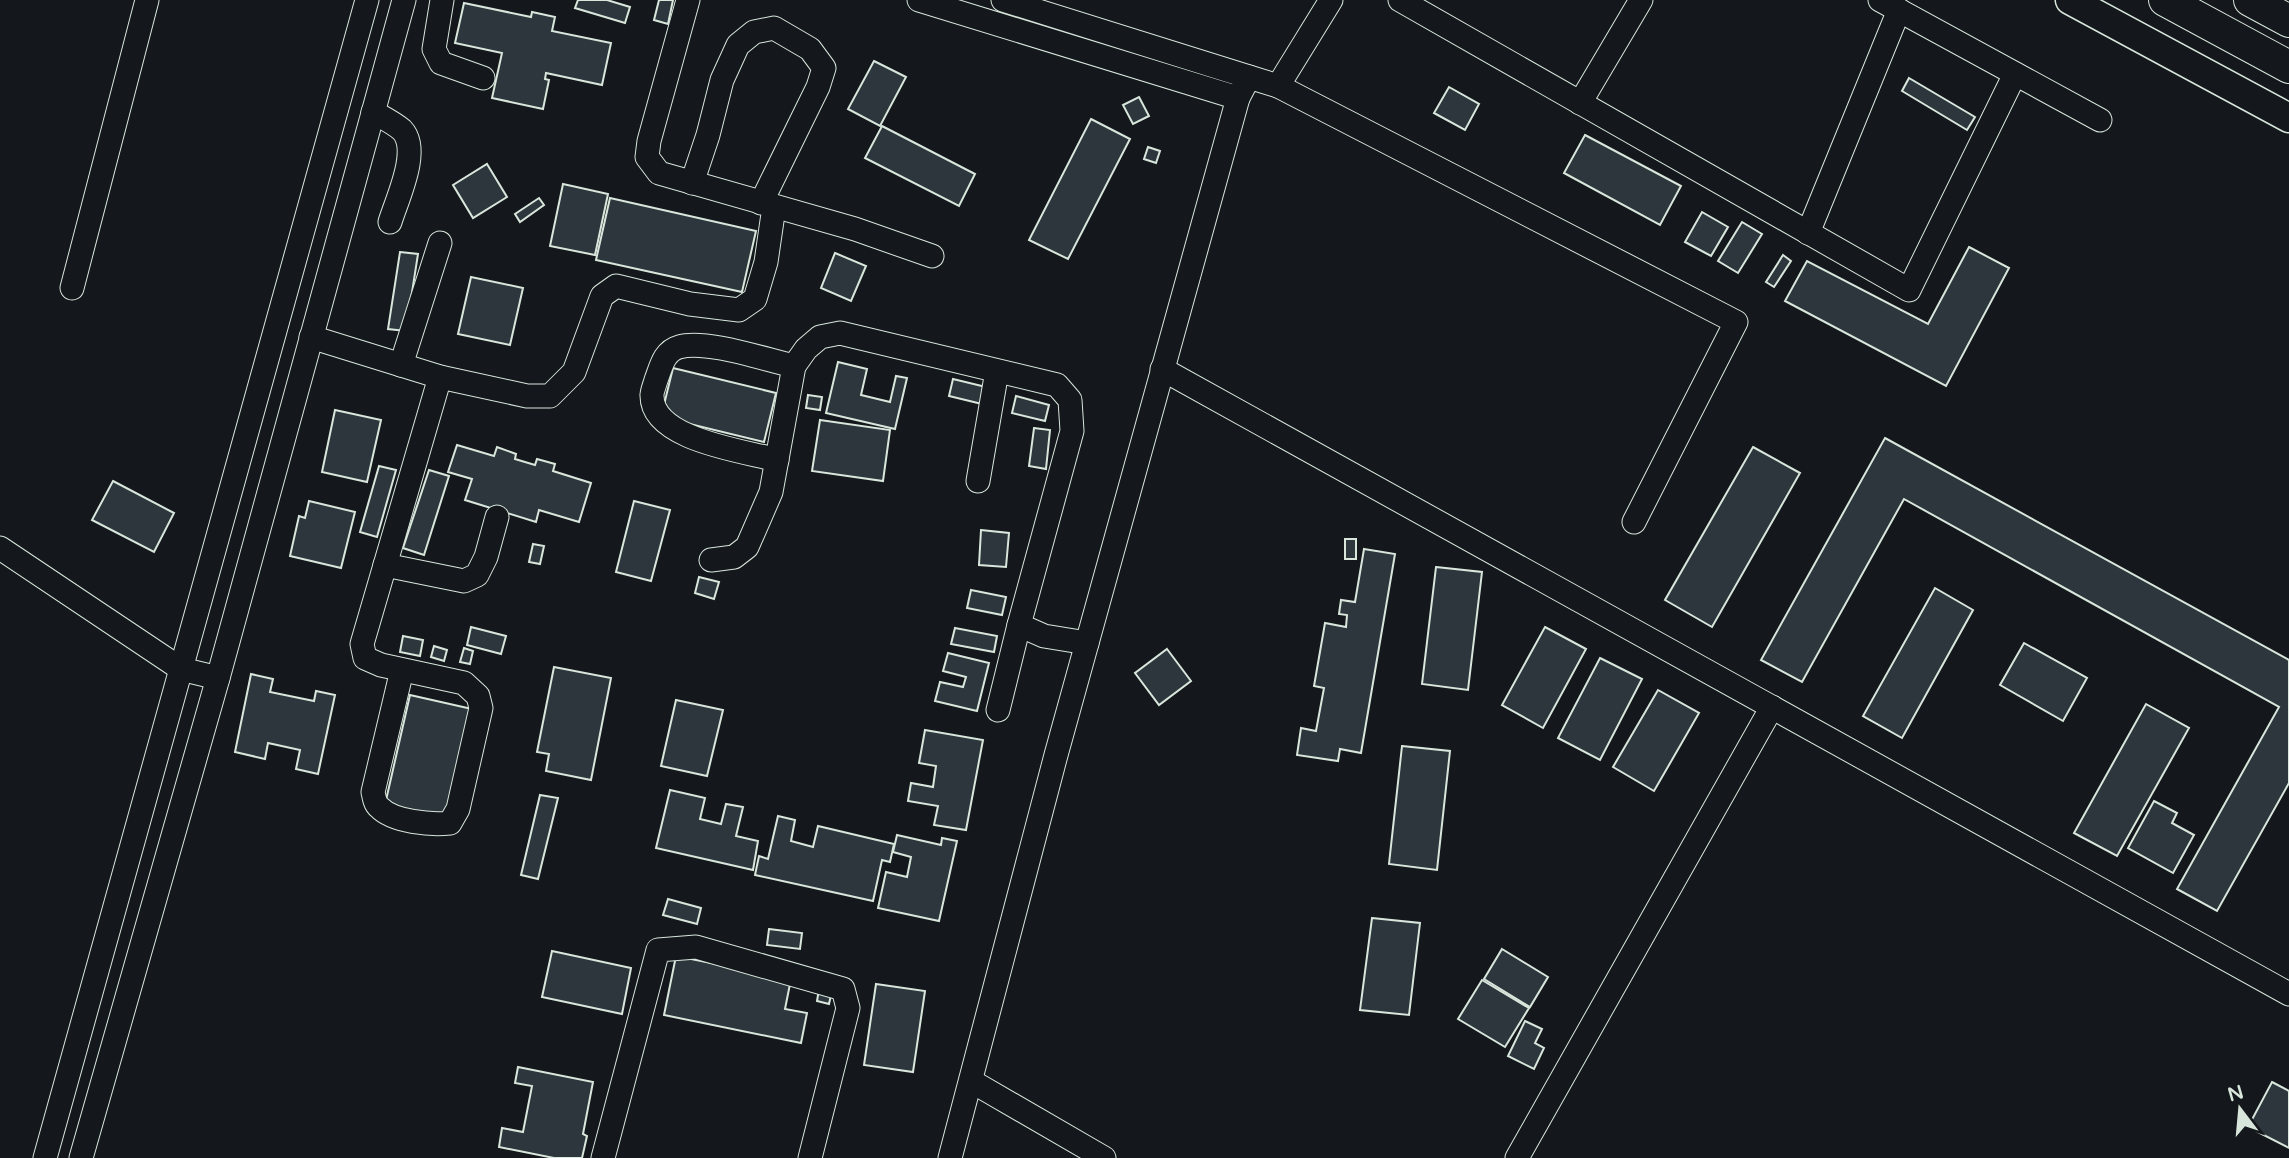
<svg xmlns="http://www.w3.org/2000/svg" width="2289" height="1158" viewBox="0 0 2289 1158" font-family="'Varela Round',sans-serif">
	<rect width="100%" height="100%" fill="#14181c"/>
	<!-- building -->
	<g fill="#2c363c" stroke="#d8e6dc" stroke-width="2">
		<path d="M578 0H607L630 7 625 23 575 8Z"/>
		<path d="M659 0H673L668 24 654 20Z"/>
		<path d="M464 3 531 17 532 12 555 17 552 31 611 43 602 85 546 73 545 79 549 80 543 109 492 98 502 53 455 43Z"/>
		<path d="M874 61 906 77 880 126 848 109Z"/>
		<path d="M1909 78 1975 117 1967 130 1902 91Z"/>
		<path d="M1449 87 1479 104 1465 130 1434 113Z"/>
		<path d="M1139 97 1149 116 1133 124 1123 105Z"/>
		<path d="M1091 119 1130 139 1068 259 1029 240Z"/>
		<path d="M882 126 975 174 959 206 865 158Z"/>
		<path d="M1585 135 1681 186 1660 225 1564 173Z"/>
		<path d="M1148 147 1160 151 1156 163 1144 159Z"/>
		<path d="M487 164 507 197 473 218 453 185Z"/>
		<path d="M563 184 608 194 595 255 550 246Z"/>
		<path d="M539 198 544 205 520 222 515 214Z"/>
		<path d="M610 198 756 231 742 292 596 260Z"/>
		<path d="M1702 212 1728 227 1711 256 1685 242Z"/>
		<path d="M1742 222 1762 234 1738 273 1718 261Z"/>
		<path d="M1969 247 2009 268 1946 386 1785 301 1807 261 1928 324Z"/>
		<path d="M400 252 418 254 406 331 388 329Z"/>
		<path d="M835 253 866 266 851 301 821 288Z"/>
		<path d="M1783 255 1791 261 1774 287 1766 282Z"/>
		<path d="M471 277 523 288 510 345 458 334Z"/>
		<path d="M838 362 867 369 861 395 890 402 896 376 907 378 895 429 826 413Z"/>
		<path d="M673 368 776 393 764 442 661 417Z"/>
		<path d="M953 379 986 387 982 404 949 396Z"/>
		<path d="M808 395 822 397 820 410 806 408Z"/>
		<path d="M1016 396 1049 405 1045 421 1012 413Z"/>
		<path d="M335 410 381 420 367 482 322 472Z"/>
		<path d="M820 420 890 430 883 481 812 471Z"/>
		<path d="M1034 428 1050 430 1046 469 1029 466Z"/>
		<path d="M1885 438 2289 660V783L2217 911 2177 889 2279 707 1904 499 1802 682 1761 660Z"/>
		<path d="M457 445 494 456 497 447 516 454 515 459 535 465 537 459 555 464 553 471 591 483 579 522 539 510 536 522 465 500 472 479 448 472Z"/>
		<path d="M1753 447 1800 473 1712 627 1665 600Z"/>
		<path d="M379 466 396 470 377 537 360 532Z"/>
		<path d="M429 470 449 476 424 555 403 548Z"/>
		<path d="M113 481 174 513 154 552 92 520Z"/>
		<path d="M309 501 355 512 341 568 290 556 299 516 305 518Z"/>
		<path d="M634 501 670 510 651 581 616 572Z"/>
		<path d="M981 530 1009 533 1006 567 979 565Z"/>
		<rect x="1345" y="539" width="11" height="20"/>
		<path d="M533 544 544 546 540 564 529 562Z"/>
		<path d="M1364 549 1395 554 1361 753 1340 749 1338 761 1297 755 1301 728 1316 731 1324 688 1314 686 1325 623 1346 627 1347 615 1339 614 1341 600 1355 602Z"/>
		<path d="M1436 567 1482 572 1468 690 1422 684Z"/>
		<path d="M699 577 719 582 714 599 695 593Z"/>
		<path d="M1935 588 1973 610 1902 738 1863 716Z"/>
		<path d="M971 590 1006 597 1002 615 967 608Z"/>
		<path d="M471 627 506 636 501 654 467 645Z"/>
		<path d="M1545 627 1586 649 1543 728 1502 705Z"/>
		<path d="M955 628 997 636 994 652 951 644Z"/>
		<path d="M403 636 423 640 420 656 400 652Z"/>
		<path d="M2024 643 2087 678 2063 721 2000 685Z"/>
		<path d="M434 646 447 650 444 661 431 657Z"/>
		<path d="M464 648 473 651 470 664 460 662Z"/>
		<path d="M1167 649 1191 681 1159 705 1135 673Z"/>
		<path d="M948 653 989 663 977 711 935 701 940 682 963 687 966 677 943 671Z"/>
		<path d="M1600 658 1642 679 1600 760 1558 738Z"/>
		<path d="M554 667 611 678 591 780 546 771 549 754 537 752Z"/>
		<path d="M251 674 273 679 270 692 314 701 316 691 335 695 318 774 296 769 300 750 268 743 265 759 235 752Z"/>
		<path d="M1658 690 1699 713 1654 791 1613 767Z"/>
		<path d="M410 695 472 709 446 823 384 809Z"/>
		<path d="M676 700 723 710 707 776 661 766Z"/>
		<path d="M2146 704 2189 728 2117 856 2074 833Z"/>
		<path d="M925 730 983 740 966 830 934 825 938 806 908 801 911 783 933 787 936 766 919 763Z"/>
		<path d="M1402 746 1450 751 1437 870 1389 864Z"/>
		<path d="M670 790 705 798 700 819 721 824 726 804 743 807 736 836 758 841 753 870 656 848Z"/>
		<path d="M540 795 558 798 538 879 521 875Z"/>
		<path d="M2154 801 2177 813 2172 823 2194 835 2173 873 2128 848Z"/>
		<path d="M778 816 795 820 791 841 813 847 818 826 894 844 890 862 882 860 873 901 755 875 759 856 768 859Z"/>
		<path d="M897 835 941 845 942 838 957 841 939 921 878 908 886 872 907 877 911 857 893 852Z"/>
		<path d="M668 899 701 908 697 924 663 915Z"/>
		<path d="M1372 918 1420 923 1409 1015 1360 1010Z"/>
		<path d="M769 929 802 933 800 949 767 945Z"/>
		<path d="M1502 949 1548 977 1530 1007 1484 979Z"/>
		<path d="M552 951 631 968 622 1014 542 997Z"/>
		<path d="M676 956 791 979 785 1009 807 1013 801 1043 664 1015Z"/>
		<path d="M1482 980 1529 1008 1505 1047 1458 1019Z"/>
		<path d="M820 983 833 986 829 1004 817 1001Z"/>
		<path d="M876 984 925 991 913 1072 864 1065Z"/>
		<path d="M1525 1021 1542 1029 1535 1043 1544 1048 1534 1069 1508 1056Z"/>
		<path d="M518 1067 593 1082 583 1134 587 1136 582 1158H554L499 1147 502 1128 523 1132 532 1086 515 1083Z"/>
		<path d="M2272 1082 2289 1091V1148L2248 1127Z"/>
	</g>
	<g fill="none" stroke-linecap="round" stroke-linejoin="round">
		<defs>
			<g id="minor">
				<path d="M442 0 434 49 441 63 483 78"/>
				<path d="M688 0 649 141 647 157 659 173 855 229 932 256"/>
				<path d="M919 0 1238 98"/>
				<path d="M1003 0 1249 77"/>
				<path d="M1400 0 1909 290 2015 74"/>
				<path d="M1880 0 2100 120"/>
				<path d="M1278 86 1736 322 1634 522"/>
				<path d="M1580 103 1641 0"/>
				<path d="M373 112C382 117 394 123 402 130 421 150 397 199 390 222"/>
				<path d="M692 183 708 135 722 80 738 45 754 32 774 28 810 49 824 68 818 87 761 203"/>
				<path d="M1808 233 1899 10"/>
				<path d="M72 288 147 0"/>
				<path d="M311 337 440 377 527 396H550L574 372 602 296 616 286 690 304 739 310 755 299 766 262 774 207"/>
				<path d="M401 365 440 243"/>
				<path d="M1162 369 2289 994"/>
				<path d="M777 460C745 451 651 440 652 395 652 391 655 384 656 380 661 367 664 351 679 347 706 339 766 360 794 366"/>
				<path d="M978 481 997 371"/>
				<path d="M0 548 181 669 218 678"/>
				<path d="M711 560 734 557 747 547 771 492 794 366 806 349 820 337 840 333 1057 385 1070 400 1072 431 1019 625 1044 636 1087 643"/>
				<path d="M385 565 464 581 477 575 486 557 497 517"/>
				<path d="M402 670 373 792C374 797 375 804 379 807 393 822 431 825 450 823L458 809 481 708 478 696 464 683 381 665 365 658 362 644 440 377"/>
				<path d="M998 710 1019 625"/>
				<path d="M971 1081 1104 1158"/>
				<path d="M45 1158 367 0"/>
				<path d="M81 1158 218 678 404 0"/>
				<path d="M603 1158 658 950 696 947 843 989 848 1008 810 1158"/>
				<path d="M950 1158 1056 755 1238 98 1249 77 1278 86 1331 0"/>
				<path d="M1517 1158 1772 707"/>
			</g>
			<path id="major" d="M2070 0 2289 118"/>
			<g id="highway">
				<path d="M2165 0 2289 67"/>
				<path d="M2250 0 2289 21"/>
			</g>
		</defs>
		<!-- minor casing -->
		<use href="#minor" stroke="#d8e6dc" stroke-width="25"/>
		<!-- major casing -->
		<use href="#major" stroke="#d8e6dc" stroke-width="31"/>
		<!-- highway casing -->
		<use href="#highway" stroke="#d8e6dc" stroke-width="34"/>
		<!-- minor -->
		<use href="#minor" stroke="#14181c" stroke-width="23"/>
		<!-- major -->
		<use href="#major" stroke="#14181c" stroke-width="28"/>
		<!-- highway -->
		<use href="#highway" stroke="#14181c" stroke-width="32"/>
	</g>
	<!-- north arrow -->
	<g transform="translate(2240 1109) rotate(344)" stroke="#14181c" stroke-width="5" paint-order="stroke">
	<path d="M0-5L12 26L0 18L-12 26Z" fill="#d8e6dc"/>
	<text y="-10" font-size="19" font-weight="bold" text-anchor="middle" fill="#d8e6dc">N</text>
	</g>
</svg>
